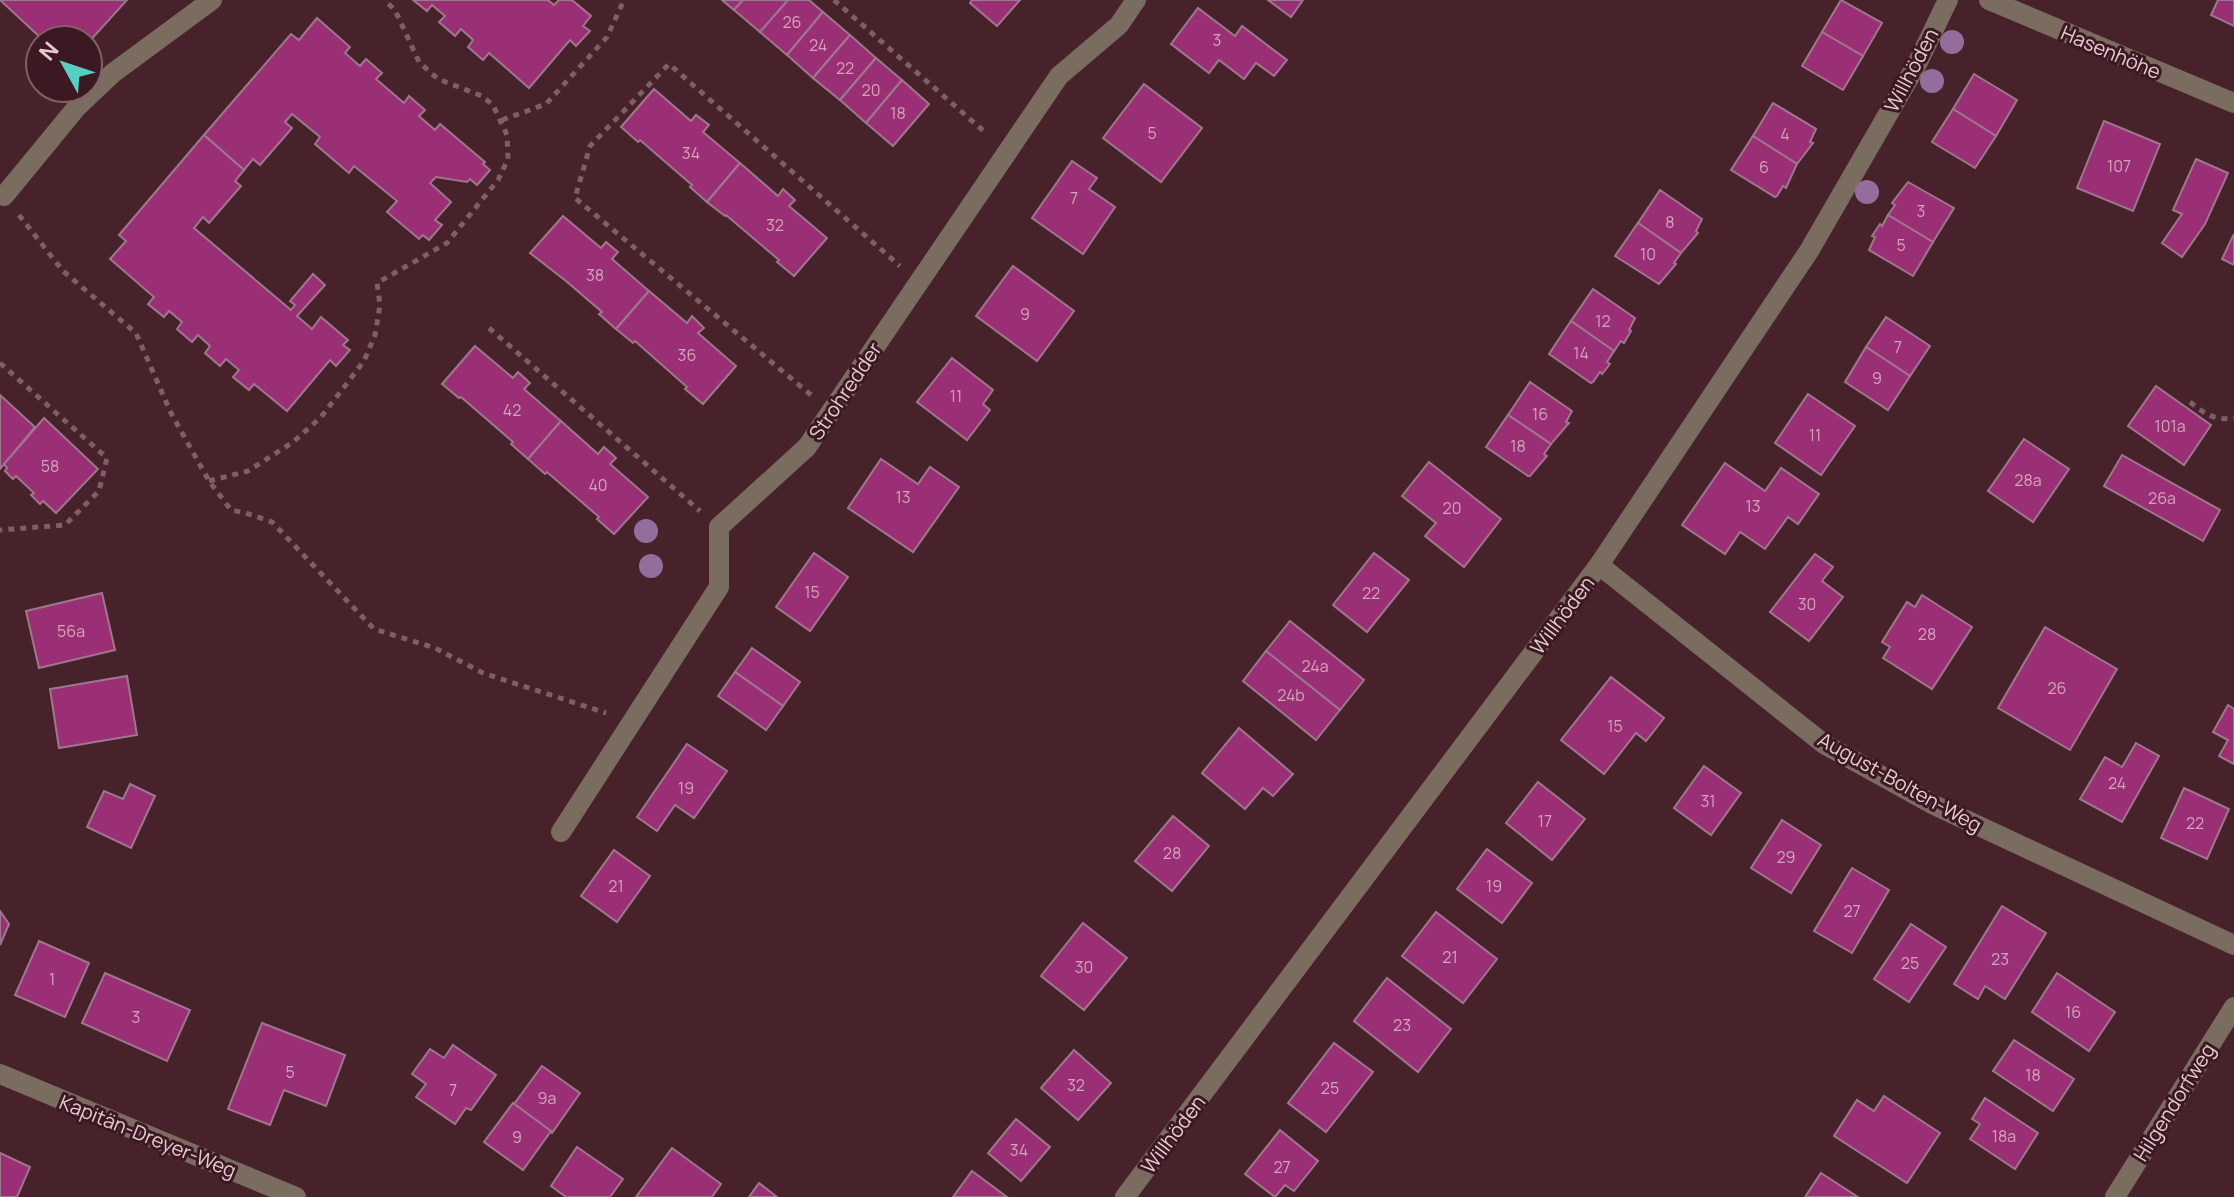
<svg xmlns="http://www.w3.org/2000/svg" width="2234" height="1197" viewBox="0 0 2234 1197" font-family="Manrope,sans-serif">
	<rect width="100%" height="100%" fill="#47222b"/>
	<!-- building -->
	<g fill="#9b2f75" stroke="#9e778d" stroke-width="2">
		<path d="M0 0H127L88 43V40H43Z"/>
		<path d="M413 0H548L554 5 559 0H572L591 16 583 26 590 31 576 46 570 40 529 88 489 53 483 60 468 47 473 40 461 29 455 36 439 22 445 16 432 5 427 11Z"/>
		<path d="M722 0H743L734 10Z"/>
		<path d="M743 0H788L760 32 734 10Z"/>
		<path d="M788 0H809L823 12 787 55 760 32Z"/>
		<path d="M972 0H1020L997 26 970 3Z"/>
		<path d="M1268 0H1303L1291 17Z"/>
		<path d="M1841 0 1882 23 1863 56 1822 32Z"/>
		<path d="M2218 0H2234V26L2211 15Z"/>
		<path d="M1198 8 1235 36 1242 26 1287 60 1274 76 1256 63 1244 79 1219 60 1209 73 1171 44Z"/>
		<path d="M823 12 850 35 813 78 787 55Z"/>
		<path d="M317 18 350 47 345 53 360 66 366 59 382 73 376 79 404 103 409 96 425 110 419 116 435 130 440 124 485 162 483 164 490 170 477 185 470 179 467 182 436 177 430 183 451 202 435 220 442 225 429 240 423 235 419 239 387 212 397 201 354 166 349 173 315 144 320 137 292 114 285 122 292 128 260 165 253 159 244 170 204 135 291 34 299 40Z"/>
		<path d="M1822 32 1863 56 1843 90 1802 66Z"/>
		<path d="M850 35 876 58 840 100 813 78Z"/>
		<path d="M876 58 902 80 866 123 840 100Z"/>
		<path d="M1974 74 2017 100 1996 136 1953 109Z"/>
		<path d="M902 80 929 104 893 146 866 123Z"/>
		<path d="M1144 84 1202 128 1161 182 1103 138Z"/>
		<path d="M654 89 691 121 696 115 709 125 703 132 740 163 707 202 690 187 692 185 640 140 638 142 621 127Z"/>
		<path d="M1773 103 1816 129 1810 142 1813 143 1797 164 1753 136Z"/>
		<path d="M1953 109 1996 136 1975 168 1932 142Z"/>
		<path d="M2104 121 2160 144 2133 211 2077 188Z"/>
		<path d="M204 135 244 170 235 181 241 186 209 223 203 217 194 228 291 310 295 305 290 301 313 274 325 285 297 316 312 329 321 317 348 340 343 345 350 350 336 366 330 360 287 411 254 384 249 390 233 377 239 370 226 359 220 366 205 353 210 346 198 335 192 342 177 329 182 322 169 311 164 317 148 304 154 297 110 259 126 241 119 235Z"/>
		<path d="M1753 136 1797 164 1786 188 1783 186 1777 196 1775 197 1731 170Z"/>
		<path d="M2196 159 2228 173 2205 224 2182 257 2162 243 2182 214 2173 210Z"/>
		<path d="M1072 161 1097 178 1089 189 1115 207 1083 254 1032 218Z"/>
		<path d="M740 163 778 196 783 189 795 200 789 206 827 238 794 276 777 262 779 260 726 215 725 216 707 202Z"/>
		<path d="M1908 182 1954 208 1933 242 1888 215 1895 205 1892 203Z"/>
		<path d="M1660 190 1702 219 1696 231 1698 233 1681 253 1638 223Z"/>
		<path d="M1888 215 1933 242 1913 276 1869 250 1875 237 1872 236 1880 224 1882 226Z"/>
		<path d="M563 216 601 248 606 242 618 252 612 259 649 291 616 329 599 314 602 312 566 281 530 253Z"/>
		<path d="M1638 223 1681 253 1674 263 1676 264 1659 284 1615 256Z"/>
		<path d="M2234 234V265L2222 259Z"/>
		<path d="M1013 266 1074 311 1037 361 976 316Z"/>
		<path d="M1593 289 1635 318 1629 330 1631 331 1624 343 1621 341 1614 351 1571 321Z"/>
		<path d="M649 291 687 323 692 316 704 328 698 333 736 366 703 404 685 389 687 387 635 341 633 343 616 329Z"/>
		<path d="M1886 317 1930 346 1910 376 1866 347Z"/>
		<path d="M1571 321 1614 351 1607 362 1610 364 1602 374 1600 372 1593 382 1591 383 1549 354Z"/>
		<path d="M475 346 513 378 518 372 530 383 524 389 561 421 528 459 511 444 513 442 461 397 459 398 442 384Z"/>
		<path d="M1866 347 1910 376 1888 410 1845 382Z"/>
		<path d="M952 358 993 390 983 404 990 410 967 440 917 402Z"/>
		<path d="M1530 382 1572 411 1566 422 1569 423 1551 444 1508 415Z"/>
		<path d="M2156 386 2211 425 2184 465 2128 426Z"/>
		<path d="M1808 394 1855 426 1821 475 1775 443Z"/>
		<path d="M0 395 35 427 0 469Z"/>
		<path d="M1508 415 1551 444 1544 454 1547 456 1530 476H1528L1486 447Z"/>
		<path d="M44 418 98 469 56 513 43 501 40 504 31 495 34 493 16 476 13 479 5 471 7 468 4 464Z"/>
		<path d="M561 421 598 454 604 447 616 458 610 464 648 497 614 534 597 519 599 517 547 472 545 474 528 459Z"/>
		<path d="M2024 439 2069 469 2033 522 1988 491Z"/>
		<path d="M2122 455 2220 510 2203 541 2104 486Z"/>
		<path d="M881 459 918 484 930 467 959 487 913 552 848 508Z"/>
		<path d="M1429 462 1501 519 1464 567 1425 536 1436 523 1402 496Z"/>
		<path d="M1725 463 1765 491 1781 468 1819 494 1798 524 1788 517 1765 549 1740 532 1725 554 1682 525Z"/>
		<path d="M814 553 848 577 810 631 776 607Z"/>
		<path d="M1374 553 1409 580 1367 632 1333 605Z"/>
		<path d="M1815 554 1833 567 1822 581 1843 597 1809 641 1770 612Z"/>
		<path d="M102 593 115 650 39 668 26 611Z"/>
		<path d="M1922 595 1972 627 1932 689 1883 658 1890 647 1882 642 1907 602 1915 607Z"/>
		<path d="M1290 621 1364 680 1340 710 1266 651Z"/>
		<path d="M2045 627 2117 669 2070 750 1998 708Z"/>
		<path d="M752 648 800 682 783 706 735 672Z"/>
		<path d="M1266 651 1340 710 1316 740 1243 681Z"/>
		<path d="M735 672 783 706 766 730 718 696Z"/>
		<path d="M127 676 137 735 59 748 50 689Z"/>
		<path d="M1611 677 1664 718 1646 741 1636 733 1604 774 1561 740Z"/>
		<path d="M2228 705 2234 709V764L2219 756 2228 740 2213 732Z"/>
		<path d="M1239 728 1293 774 1273 796 1263 788 1245 809 1202 773Z"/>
		<path d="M2136 743 2159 756 2122 822 2080 799 2105 757 2122 767Z"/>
		<path d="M687 744 727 771 694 818 675 805 657 831 637 817Z"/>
		<path d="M1704 766 1741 793 1711 835 1674 808Z"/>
		<path d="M1538 782 1585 819 1552 860 1506 823Z"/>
		<path d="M130 784 155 796 131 848 87 827 104 791 123 799Z"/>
		<path d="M2184 788 2229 809 2207 859 2161 838Z"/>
		<path d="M1173 816 1209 846 1172 891 1135 861Z"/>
		<path d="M1782 820 1821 845 1791 893 1751 868Z"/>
		<path d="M1487 849 1532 883 1502 923 1457 889Z"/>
		<path d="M614 850 650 876 617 922 581 896Z"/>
		<path d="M1852 868 1889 890 1852 953 1814 931Z"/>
		<path d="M2002 906 2046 933 2005 999 1985 986 1978 999 1954 984Z"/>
		<path d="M0 911 9 924 0 945Z"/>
		<path d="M1436 912 1497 959 1463 1003 1402 956Z"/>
		<path d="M1083 923 1127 958 1084 1010 1041 976Z"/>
		<path d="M1911 924 1946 947 1909 1002 1874 979Z"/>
		<path d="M39 941 89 963 65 1017 15 995Z"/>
		<path d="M105 973 190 1010 167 1061 82 1023Z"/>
		<path d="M2057 973 2115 1012 2089 1051 2032 1012Z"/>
		<path d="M1387 978 1451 1029 1418 1072 1354 1021Z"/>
		<path d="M262 1023 345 1055 326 1106 284 1090 270 1125 228 1109Z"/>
		<path d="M2014 1040 2074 1079 2053 1111 1993 1071Z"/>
		<path d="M1334 1043 1373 1072 1326 1132 1288 1103Z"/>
		<path d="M453 1045 496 1075 471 1110 466 1108 455 1124 416 1097 426 1084 412 1074 430 1049 444 1058Z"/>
		<path d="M1074 1050 1111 1083 1078 1120 1041 1088Z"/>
		<path d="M542 1066 580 1093 552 1133 514 1104Z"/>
		<path d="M1884 1096 1940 1133 1907 1183 1834 1136 1857 1100 1874 1111Z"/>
		<path d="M1985 1098 2038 1133 2015 1169 1970 1139 1980 1124 1972 1119Z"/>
		<path d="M513 1103 551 1131 523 1170 484 1142Z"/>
		<path d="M1016 1119 1050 1147 1021 1181 988 1153Z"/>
		<path d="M1280 1130 1318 1161 1294 1191 1285 1185 1275 1197 1245 1174Z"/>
		<path d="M577 1147 623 1179 610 1197H566L551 1186Z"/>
		<path d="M672 1148 721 1184 712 1197H636Z"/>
		<path d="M0 1153 30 1167 17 1197H0Z"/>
		<path d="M972 1171 1007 1197H953Z"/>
		<path d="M1821 1173 1858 1197H1805Z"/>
		<path d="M759 1183 777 1197H749Z"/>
	</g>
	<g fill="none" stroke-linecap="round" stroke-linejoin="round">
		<!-- path -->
		<g stroke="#7f5e66" stroke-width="5" stroke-dasharray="6 6" stroke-linecap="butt">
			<path d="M834 0 987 134"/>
			<path d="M502 120 546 104 607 37 624 0"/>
			<path d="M19 215 63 271 136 333 171 413 209 481 231 510 246 513 272 522 374 629 435 648 483 673 606 713"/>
			<path d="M489 328 700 511"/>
			<path d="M0 363 107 458 99 491 65 525 0 530"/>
			<path d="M811 395 575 198 590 146 669 64 900 266"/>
			<path d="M2190 402C2205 414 2215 421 2234 418"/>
			<path d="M209 481 248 471 293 442 321 417 364 361 375 335 380 305 377 283 447 243 498 180 508 159 507 135 493 105 482 96 438 79 419 62 395 10 384 0"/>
		</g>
		<!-- minor -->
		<g stroke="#7a6d60" stroke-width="20">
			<path d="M1989 0 2234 103"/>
			<path d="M4 196 77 107 113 73 212 0"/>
			<path d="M1599 565 1824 744 1934 805 2234 945"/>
			<path d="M561 832 719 587V527L807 447 1059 76 1119 25 1136 0"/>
			<path d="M0 1074 296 1197"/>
			<path d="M1125 1197 1599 565 1809 251 1917 64 1948 0"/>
			<path d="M2115 1197 2234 1007"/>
		</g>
	</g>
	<!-- trees -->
	<g fill="#936e9d">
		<circle cx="1952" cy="42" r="12"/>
		<circle cx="1932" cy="81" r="12"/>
		<circle cx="1867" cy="192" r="12"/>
		<circle cx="646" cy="531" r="12"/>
		<circle cx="651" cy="566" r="12"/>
	</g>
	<g text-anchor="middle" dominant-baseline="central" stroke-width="6" stroke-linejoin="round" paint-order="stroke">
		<!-- number labels -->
		<g font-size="16" fill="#d2a4b9">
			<text x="792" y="22">26</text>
			<text x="1217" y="40">3</text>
			<text x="818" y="45">24</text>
			<text x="845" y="68">22</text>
			<text x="871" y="90">20</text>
			<text x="898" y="113">18</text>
			<text x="1152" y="133">5</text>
			<text x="1785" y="134">4</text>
			<text x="691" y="153">34</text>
			<text x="2119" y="166">107</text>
			<text x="1764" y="167">6</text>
			<text x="1074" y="198">7</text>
			<text x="1921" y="211">3</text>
			<text x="1670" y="222">8</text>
			<text x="775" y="225">32</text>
			<text x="1901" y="245">5</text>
			<text x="1648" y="254">10</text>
			<text x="595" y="275">38</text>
			<text x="1025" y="314">9</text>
			<text x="1603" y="321">12</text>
			<text x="1898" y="347">7</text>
			<text x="1581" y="353">14</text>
			<text x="687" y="355">36</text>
			<text x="1877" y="378">9</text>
			<text x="956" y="396">11</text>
			<text x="512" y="410">42</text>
			<text x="1540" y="414">16</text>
			<text x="2170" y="426">101a</text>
			<text x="1815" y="435">11</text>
			<text x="1518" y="446">18</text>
			<text x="50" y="466">58</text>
			<text x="2028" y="480">28a</text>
			<text x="598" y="485">40</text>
			<text x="903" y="497">13</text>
			<text x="2162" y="498">26a</text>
			<text x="1753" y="506">13</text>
			<text x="1452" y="508">20</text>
			<text x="812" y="592">15</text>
			<text x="1371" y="593">22</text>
			<text x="1807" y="604">30</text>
			<text x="71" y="631">56a</text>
			<text x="1927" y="634">28</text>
			<text x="1315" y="666">24a</text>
			<text x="2057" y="688">26</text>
			<text x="1291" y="695">24b</text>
			<text x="1615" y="726">15</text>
			<text x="2117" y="783">24</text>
			<text x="686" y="788">19</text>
			<text x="1708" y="801">31</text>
			<text x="1545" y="821">17</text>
			<text x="2195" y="823">22</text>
			<text x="1172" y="853">28</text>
			<text x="1786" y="857">29</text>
			<text x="616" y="886">21</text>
			<text x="1494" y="886">19</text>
			<text x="1852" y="911">27</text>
			<text x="1450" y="957">21</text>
			<text x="2000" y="959">23</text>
			<text x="1910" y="963">25</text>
			<text x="1084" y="967">30</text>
			<text x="52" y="979">1</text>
			<text x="2073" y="1012">16</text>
			<text x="136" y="1017">3</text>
			<text x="1402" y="1025">23</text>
			<text x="290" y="1072">5</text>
			<text x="2033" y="1075">18</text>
			<text x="1076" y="1085">32</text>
			<text x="1330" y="1088">25</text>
			<text x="453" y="1090">7</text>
			<text x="547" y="1098">9a</text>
			<text x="2004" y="1136">18a</text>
			<text x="517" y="1137">9</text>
			<text x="1019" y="1150">34</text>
			<text x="1282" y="1167">27</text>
		</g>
		<!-- street labels -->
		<g font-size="20" fill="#e4cbd0" stroke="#3c1822">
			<text transform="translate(2111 52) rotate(23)">Hasenhöhe</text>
			<text transform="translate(1911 70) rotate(-62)">Willhöden</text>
			<text transform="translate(845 391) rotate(-56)">Strohredder</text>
			<text transform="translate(1562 615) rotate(-53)">Willhöden</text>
			<text transform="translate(1900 782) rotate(29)">August-Bolten-Weg</text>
			<text transform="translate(2174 1102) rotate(-58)">Hilgendorfweg</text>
			<text transform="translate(1173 1134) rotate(-53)">Willhöden</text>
			<text transform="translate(148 1136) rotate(22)">Kapitän-Dreyer-Weg</text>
		</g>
	</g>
	<!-- north arrow -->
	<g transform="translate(64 64) rotate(310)"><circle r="38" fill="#3c1822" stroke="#7f6068" stroke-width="2"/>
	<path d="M0-6L14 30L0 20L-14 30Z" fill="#58cec0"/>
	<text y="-12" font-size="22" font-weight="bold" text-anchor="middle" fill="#e4cbd0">N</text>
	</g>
</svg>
